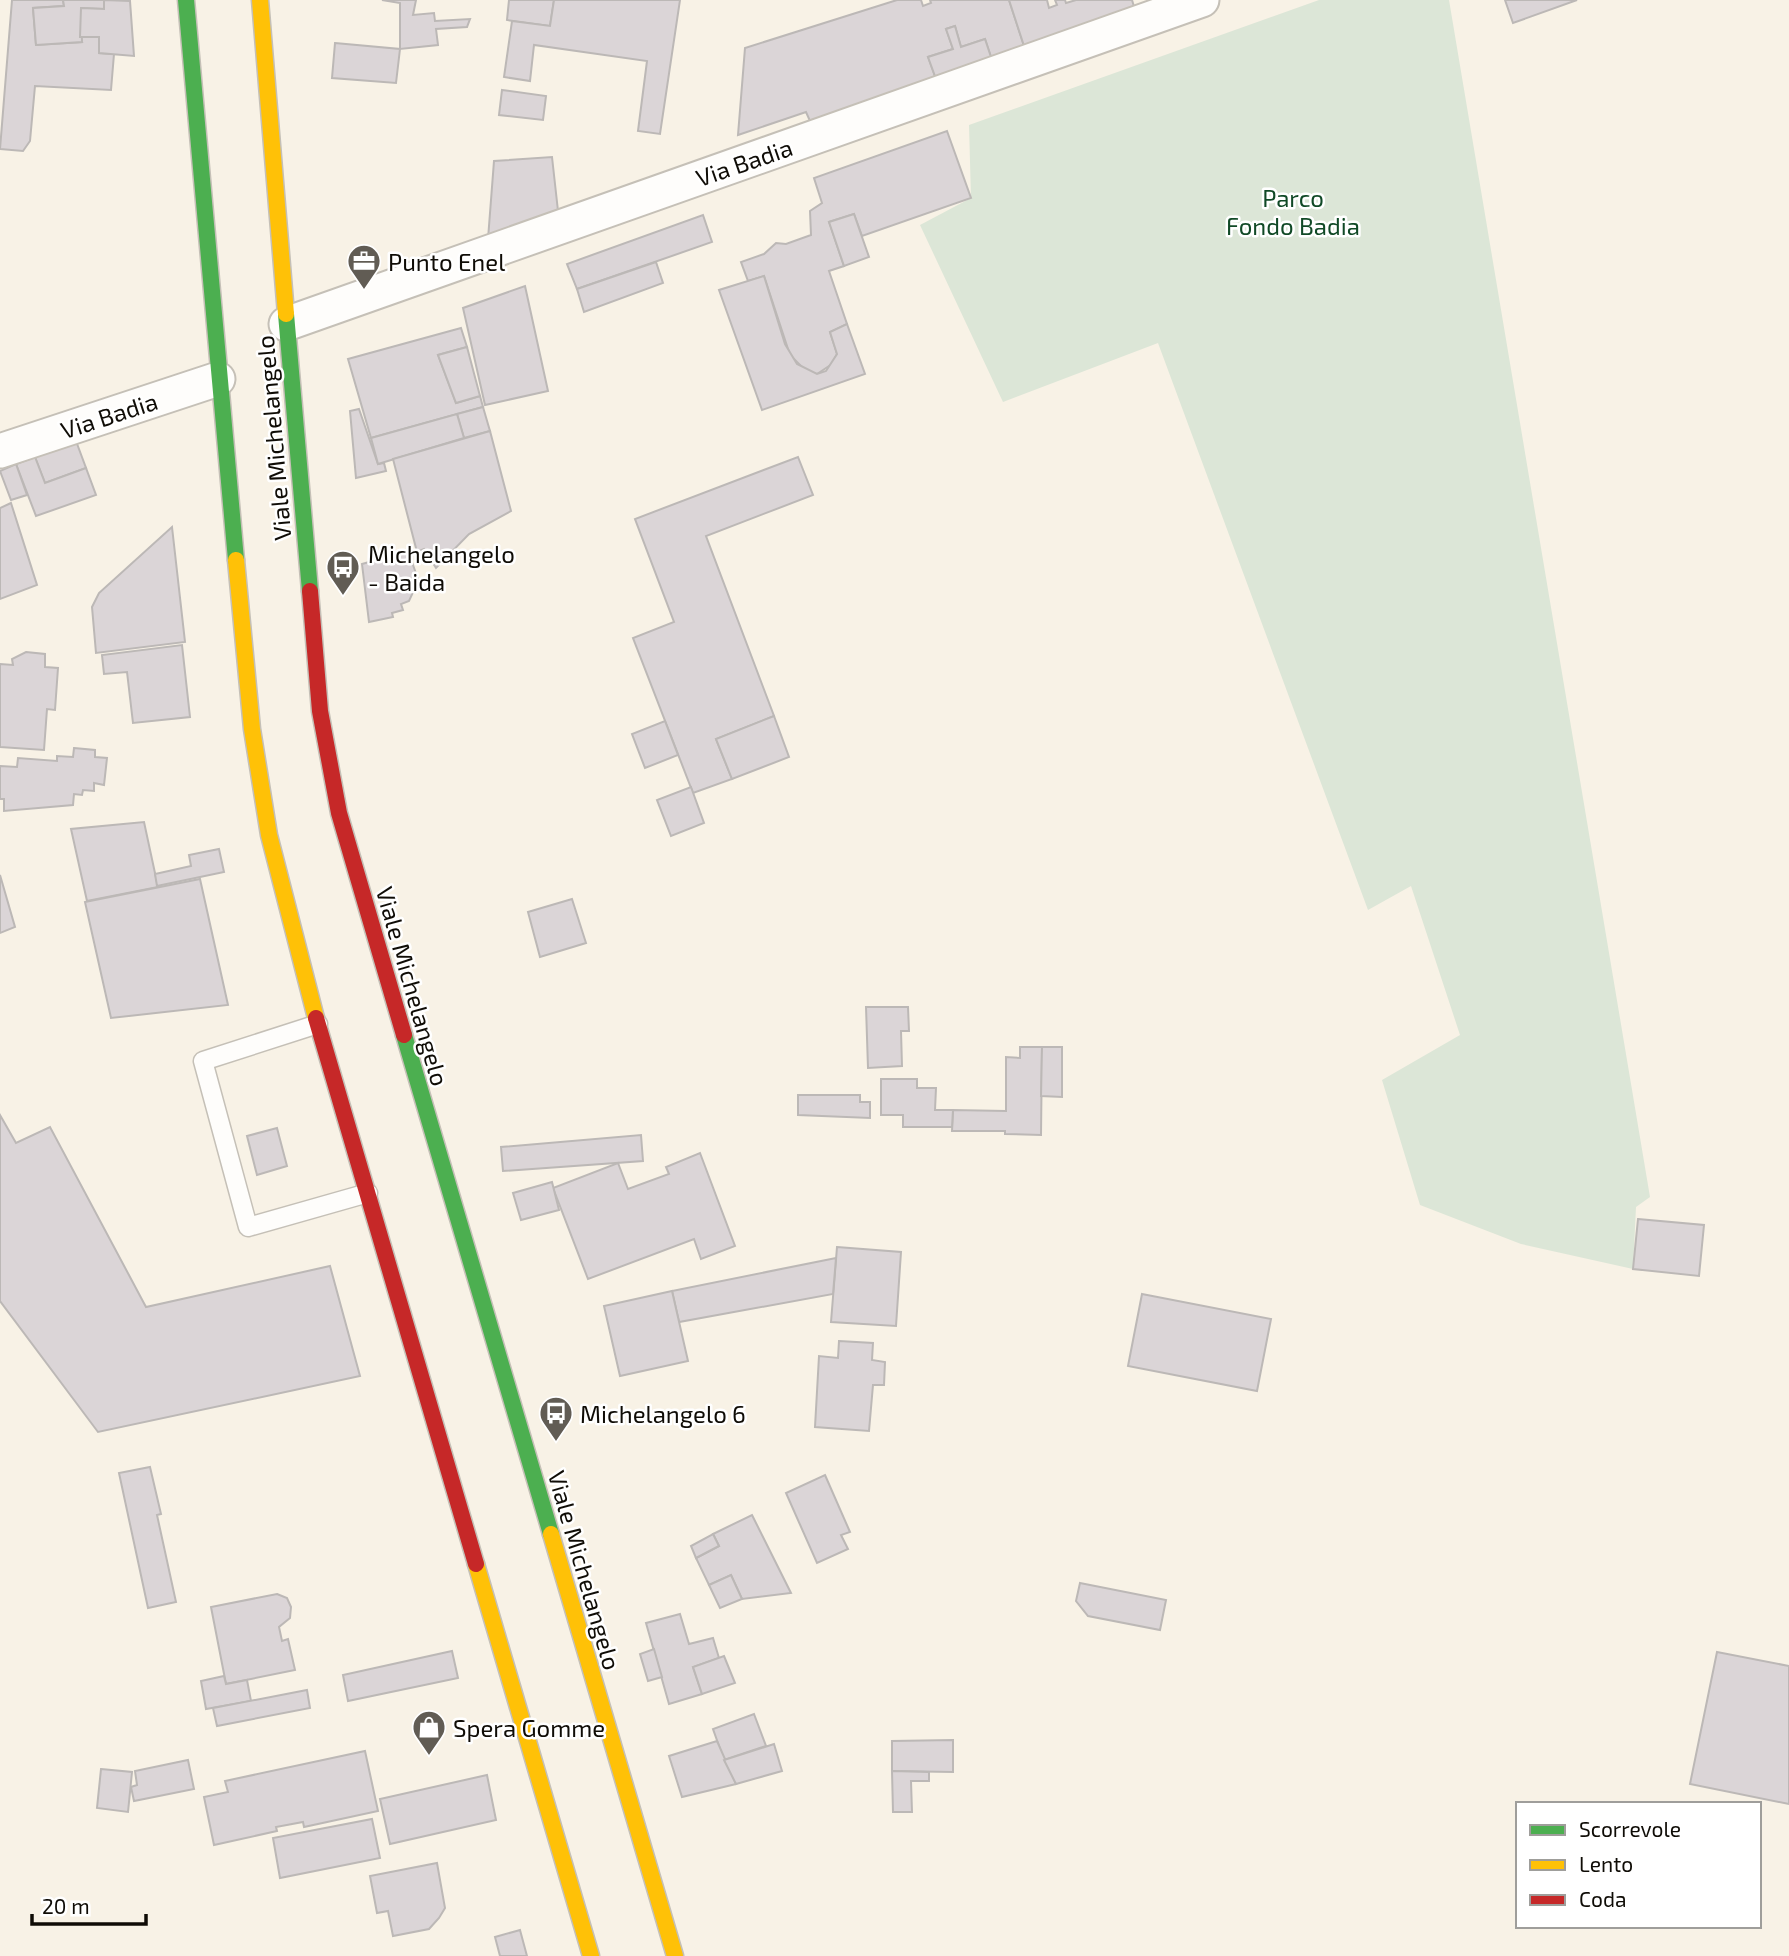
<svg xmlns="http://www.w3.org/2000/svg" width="1789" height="1956" viewBox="0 0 1789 1956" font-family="'Exo 2',sans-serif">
	<rect width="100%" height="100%" fill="#f8f2e6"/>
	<!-- green -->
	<path fill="#dce6d7" d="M1319 0H1449L1650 1197 1636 1207 1633 1269 1521 1244 1420 1205 1382 1080 1460 1035 1411 886 1368 910 1158 343 1003 402 920 225 971 198 969 125Z"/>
	<!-- building -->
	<g fill="#dbd5d7" stroke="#bcb8b6" stroke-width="2">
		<path d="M12 0H63L64 6 33 8 36 45 82 42 80 37H99V53L114 54 111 90 35 86 30 141 23 151 0 149Z"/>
		<path d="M63 0H104V9L81 8 82 42 36 45 33 8 64 6Z"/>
		<path d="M104 0 130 1 134 56 99 53V37H80L81 8 104 9Z"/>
		<path d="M382 0H416L413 15 434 13 435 21 470 19 467 27 436 29 438 45 400 49V3Z"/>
		<path d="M509 0H554L550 26 507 20Z"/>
		<path d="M554 0H680L660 134 638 131 647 61 534 45 530 81 504 77 512 21 550 26Z"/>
		<path d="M897 0H921L923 6 931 3 930 0H1009L1025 49 992 60 985 39 961 47 955 26 946 29 953 49 928 57 936 79 810 121 806 112 738 135 745 48Z"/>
		<path d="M1009 0H1047L1049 8 1057 5 1055 0H1065L1066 3 1076 0H1132L1135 10 1025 49Z"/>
		<path d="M1505 0H1577L1513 23Z"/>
		<path d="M955 26 961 47 985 39 992 60 936 79 928 57 953 49 946 29Z"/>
		<path d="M335 43 400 49 396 83 332 78Z"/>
		<path d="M502 90 546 96 543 120 499 115Z"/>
		<path d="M947 131 971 198 862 236 854 214 829 222 844 266 829 271 847 324 830 332 837 354 832 364 817 374 807 372 790 355 764 276 748 281 741 262 764 254 776 243 786 244 811 235 810 211 822 203 814 178Z"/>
		<path d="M552 157 558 211 488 239 494 161Z"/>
		<path d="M854 214 869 257 844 266 829 222Z"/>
		<path d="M703 215 712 242 577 289 567 264Z"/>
		<path d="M656 262 663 283 584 312 577 289Z"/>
		<path d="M764 276 785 344 797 364 817 374 826 371 837 354 830 332 847 324 865 374 762 410 719 290Z"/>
		<path d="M525 286 548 391 485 405 463 308Z"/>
		<path d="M461 328 467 347 438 355 456 403 480 396 483 407 371 438 348 359Z"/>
		<path d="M467 347 480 396 456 403 438 355Z"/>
		<path d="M483 407 490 431 464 438 457 414Z"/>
		<path d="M359 409 378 464 384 463 386 471 356 478 350 411Z"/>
		<path d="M457 414 464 438 378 464 371 438Z"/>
		<path d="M490 431 511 511 469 534 436 568 424 549 417 552 393 459Z"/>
		<path d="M76 441 86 468 45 483 35 457Z"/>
		<path d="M35 457 45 483 86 468 96 495 36 516 16 464Z"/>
		<path d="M798 457 813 495 706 536 774 716 716 739 732 779 693 793 633 638 674 622 635 519Z"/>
		<path d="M16 464 27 495 11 500 0 471Z"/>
		<path d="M11 503 37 585 0 599V508Z"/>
		<path d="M172 527 185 642 96 653 92 607 99 593Z"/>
		<path d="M408 551 418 579 413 580 415 588 409 601 401 604 403 610 392 613 393 617 369 622 362 564Z"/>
		<path d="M182 645 190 717 133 723 127 672 104 674 102 655Z"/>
		<path d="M26 652 45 654V667L58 668 55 710 47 709 44 750 0 747V664L13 665 12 659Z"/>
		<path d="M774 716 789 757 732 779 716 739Z"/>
		<path d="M665 721 678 755 645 768 632 734Z"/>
		<path d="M74 748 95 750V757L107 758 104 785 94 783V791L83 790 82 795 74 794 73 805 4 811V799H0V766L17 767 18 758 57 761V756L73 757Z"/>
		<path d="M691 787 704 823 671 836 657 800Z"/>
		<path d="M144 822 158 887 87 901 71 829Z"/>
		<path d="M219 849 224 872 157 886 155 874 191 866 189 855Z"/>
		<path d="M0 875 15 927 0 933Z"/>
		<path d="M200 879 228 1005 111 1018 85 902Z"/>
		<path d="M572 899 586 943 540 957 528 912Z"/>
		<path d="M866 1007H908L909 1031H901L902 1066 868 1068Z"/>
		<path d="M1020 1047H1042L1041 1135 1005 1134V1131H952L953 1110 1006 1111V1057L1020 1058Z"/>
		<path d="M1042 1047H1062V1097L1041 1096Z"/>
		<path d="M881 1079H917V1088H936L935 1110H953L952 1127H903V1115H881Z"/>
		<path d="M798 1095H860V1102H870V1118L798 1115Z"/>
		<path d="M0 1115 16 1143 50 1127 146 1307 330 1266 360 1376 98 1432 0 1301Z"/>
		<path d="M277 1128 287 1166 257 1175 247 1136Z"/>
		<path d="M641 1135 643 1161 503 1171 501 1147Z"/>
		<path d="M700 1153 735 1246 701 1259 694 1239 588 1279 553 1188 618 1163 628 1189 669 1174 666 1167Z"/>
		<path d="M552 1182 559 1210 521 1220 513 1193Z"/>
		<path d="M1638 1219 1704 1225 1699 1276 1633 1269Z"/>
		<path d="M837 1247 901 1252 896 1326 831 1322Z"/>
		<path d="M836 1258 833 1294 679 1322 672 1291Z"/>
		<path d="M672 1291 688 1361 620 1376 604 1306Z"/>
		<path d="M1142 1294 1271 1319 1257 1391 1128 1366Z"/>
		<path d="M839 1341 873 1343 872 1360 885 1362 884 1385H873L869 1431 815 1427 819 1356 838 1358Z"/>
		<path d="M150 1467 161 1514 157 1515 176 1602 148 1608 119 1473Z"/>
		<path d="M825 1475 850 1532 841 1535 848 1549 817 1563 786 1493Z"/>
		<path d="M752 1515 791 1593 742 1599 731 1575 709 1585 696 1558 719 1546 713 1534Z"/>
		<path d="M713 1534 719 1546 696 1558 691 1546Z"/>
		<path d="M731 1575 742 1599 720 1608 709 1585Z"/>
		<path d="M1080 1583 1166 1600 1160 1630 1088 1616 1076 1601Z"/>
		<path d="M277 1594 287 1598 291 1607 290 1618 279 1627 282 1641 288 1639 295 1670 226 1684 211 1607Z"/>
		<path d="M680 1614 689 1644 713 1638 719 1658 693 1667 702 1694 669 1704 646 1623Z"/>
		<path d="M654 1649 662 1677 648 1681 640 1654Z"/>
		<path d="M452 1651 458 1678 348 1701 343 1675Z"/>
		<path d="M1717 1652 1789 1666V1804L1690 1784Z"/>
		<path d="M724 1656 735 1683 702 1694 693 1667Z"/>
		<path d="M224 1676 226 1684 247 1680 251 1701 206 1709 201 1681Z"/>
		<path d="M307 1690 310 1708 217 1726 213 1708Z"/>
		<path d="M754 1714 766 1746 724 1760 713 1729Z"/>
		<path d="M953 1740V1772L892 1771V1741Z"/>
		<path d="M717 1741 736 1784 682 1797 669 1756Z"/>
		<path d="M774 1744 782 1771 736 1784 724 1760Z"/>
		<path d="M365 1751 378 1811 304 1827 303 1822 276 1827 277 1831 214 1845 204 1797 228 1792 225 1781Z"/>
		<path d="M188 1760 194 1789 134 1801 131 1787 137 1785 135 1771Z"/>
		<path d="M101 1769 132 1772 128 1812 97 1808Z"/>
		<path d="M892 1771 929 1772V1781H911L912 1812H893Z"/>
		<path d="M487 1775 496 1820 390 1844 380 1799Z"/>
		<path d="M372 1819 380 1858 280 1878 273 1838Z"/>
		<path d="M437 1863 445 1908 439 1918 429 1929 393 1936 388 1911 377 1913 370 1876Z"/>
		<path d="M520 1930 527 1956H500L495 1937Z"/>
	</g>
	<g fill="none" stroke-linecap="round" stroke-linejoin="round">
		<defs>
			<path id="lane" d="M318 1024 203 1061 248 1227 368 1193"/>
			<g id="street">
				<path d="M286 324 1202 0"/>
				<path d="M0 451 218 379"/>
			</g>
			<g id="fast">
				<path d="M186 0 236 560"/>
				<path d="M286 314 310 591"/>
				<path d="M404 1035 551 1534"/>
			</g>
			<g id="slow">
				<path d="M260 0 286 314"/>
				<path d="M236 560 252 729 269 835 316 1018"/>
				<path d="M551 1534 675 1956"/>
				<path d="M476 1564 591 1956"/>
			</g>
			<g id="jam">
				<path d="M310 591 320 711 339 813 404 1035"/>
				<path d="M316 1018 476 1564"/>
			</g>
		</defs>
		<!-- lane casing -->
		<use href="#lane" stroke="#c5c0b7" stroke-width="21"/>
		<!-- street casing -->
		<use href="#street" stroke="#c5c0b7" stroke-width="37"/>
		<!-- fast casing -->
		<use href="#fast" stroke="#c5c0b7" stroke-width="19"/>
		<!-- slow casing -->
		<use href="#slow" stroke="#c5c0b7" stroke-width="19"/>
		<!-- jam casing -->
		<use href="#jam" stroke="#c5c0b7" stroke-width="19"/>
		<!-- lane -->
		<use href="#lane" stroke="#fefdfb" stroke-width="18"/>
		<!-- street -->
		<use href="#street" stroke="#fefdfb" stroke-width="33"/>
		<!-- fast -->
		<use href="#fast" stroke="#4caf50" stroke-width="16"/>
		<!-- slow -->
		<use href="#slow" stroke="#ffc107" stroke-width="16"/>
		<!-- jam -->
		<use href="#jam" stroke="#c62828" stroke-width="16"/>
	</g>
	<!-- icons -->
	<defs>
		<symbol id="office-pin" viewBox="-11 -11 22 30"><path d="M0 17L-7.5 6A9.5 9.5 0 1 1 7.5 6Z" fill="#615c54" stroke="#fff"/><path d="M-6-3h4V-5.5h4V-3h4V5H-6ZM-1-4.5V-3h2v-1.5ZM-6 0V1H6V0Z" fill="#fff"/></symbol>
		<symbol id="bus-pin" viewBox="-11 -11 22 30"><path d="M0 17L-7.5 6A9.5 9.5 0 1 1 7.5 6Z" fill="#615c54" stroke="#fff"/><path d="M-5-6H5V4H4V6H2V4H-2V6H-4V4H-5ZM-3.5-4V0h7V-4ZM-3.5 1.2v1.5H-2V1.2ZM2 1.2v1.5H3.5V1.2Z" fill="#fff"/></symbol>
		<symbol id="shop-pin" viewBox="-11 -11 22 30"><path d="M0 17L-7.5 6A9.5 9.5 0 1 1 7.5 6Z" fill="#615c54" stroke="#fff"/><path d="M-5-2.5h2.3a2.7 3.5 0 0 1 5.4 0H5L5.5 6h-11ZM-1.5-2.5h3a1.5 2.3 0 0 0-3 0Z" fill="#fff"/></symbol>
	</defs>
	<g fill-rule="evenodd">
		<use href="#office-pin" x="345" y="242" width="38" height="52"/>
		<use href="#bus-pin" x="324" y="548" width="38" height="52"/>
		<use href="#bus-pin" x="537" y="1394" width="38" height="52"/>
		<use href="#shop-pin" x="410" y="1708" width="38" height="52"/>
	</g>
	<g text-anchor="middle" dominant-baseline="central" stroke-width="5" stroke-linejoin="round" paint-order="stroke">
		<!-- street labels -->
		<g font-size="24" fill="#0f0c06" stroke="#fff">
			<text transform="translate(744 162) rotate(-19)">Via Badia</text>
			<text transform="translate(109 415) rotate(-18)">Via Badia</text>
			<text transform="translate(273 438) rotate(-95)">Viale Michelangelo</text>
			<text transform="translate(413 986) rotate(74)">Viale Michelangelo</text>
			<text transform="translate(585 1570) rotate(74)">Viale Michelangelo</text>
		</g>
		<!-- park labels -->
		<g font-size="24" fill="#104926" stroke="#fff">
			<text x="1293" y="197">Parco<tspan x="1293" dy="28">Fondo Badia</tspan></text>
		</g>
		<!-- poi labels -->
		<g font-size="24" fill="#0f0c06" stroke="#fff" text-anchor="start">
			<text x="388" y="261">Punto Enel</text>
			<text x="368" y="553">Michelangelo<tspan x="368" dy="28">- Baida</tspan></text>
			<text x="580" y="1413">Michelangelo 6</text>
			<text x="453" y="1727">Spera Gomme</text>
		</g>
	</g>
	<!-- legend -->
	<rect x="1516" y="1802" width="245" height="126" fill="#ffffff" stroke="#9f9e9b" stroke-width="2"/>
	<rect x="1530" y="1825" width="35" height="10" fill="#4caf50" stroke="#9f9e9b" stroke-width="2"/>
	<text x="1579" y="1837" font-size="21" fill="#0f0c06">Scorrevole</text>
	<rect x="1530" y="1860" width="35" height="10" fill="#ffc107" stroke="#9f9e9b" stroke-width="2"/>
	<text x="1579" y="1872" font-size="21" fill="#0f0c06">Lento</text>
	<rect x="1530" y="1895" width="35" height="10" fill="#c62828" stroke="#9f9e9b" stroke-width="2"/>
	<text x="1579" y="1907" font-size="21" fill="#0f0c06">Coda</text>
	<!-- scale -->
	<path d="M32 1914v10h114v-10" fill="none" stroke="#0f0c06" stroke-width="3.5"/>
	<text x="42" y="1914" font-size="21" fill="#0f0c06" stroke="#ffffff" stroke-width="5" paint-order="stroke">20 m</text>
</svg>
